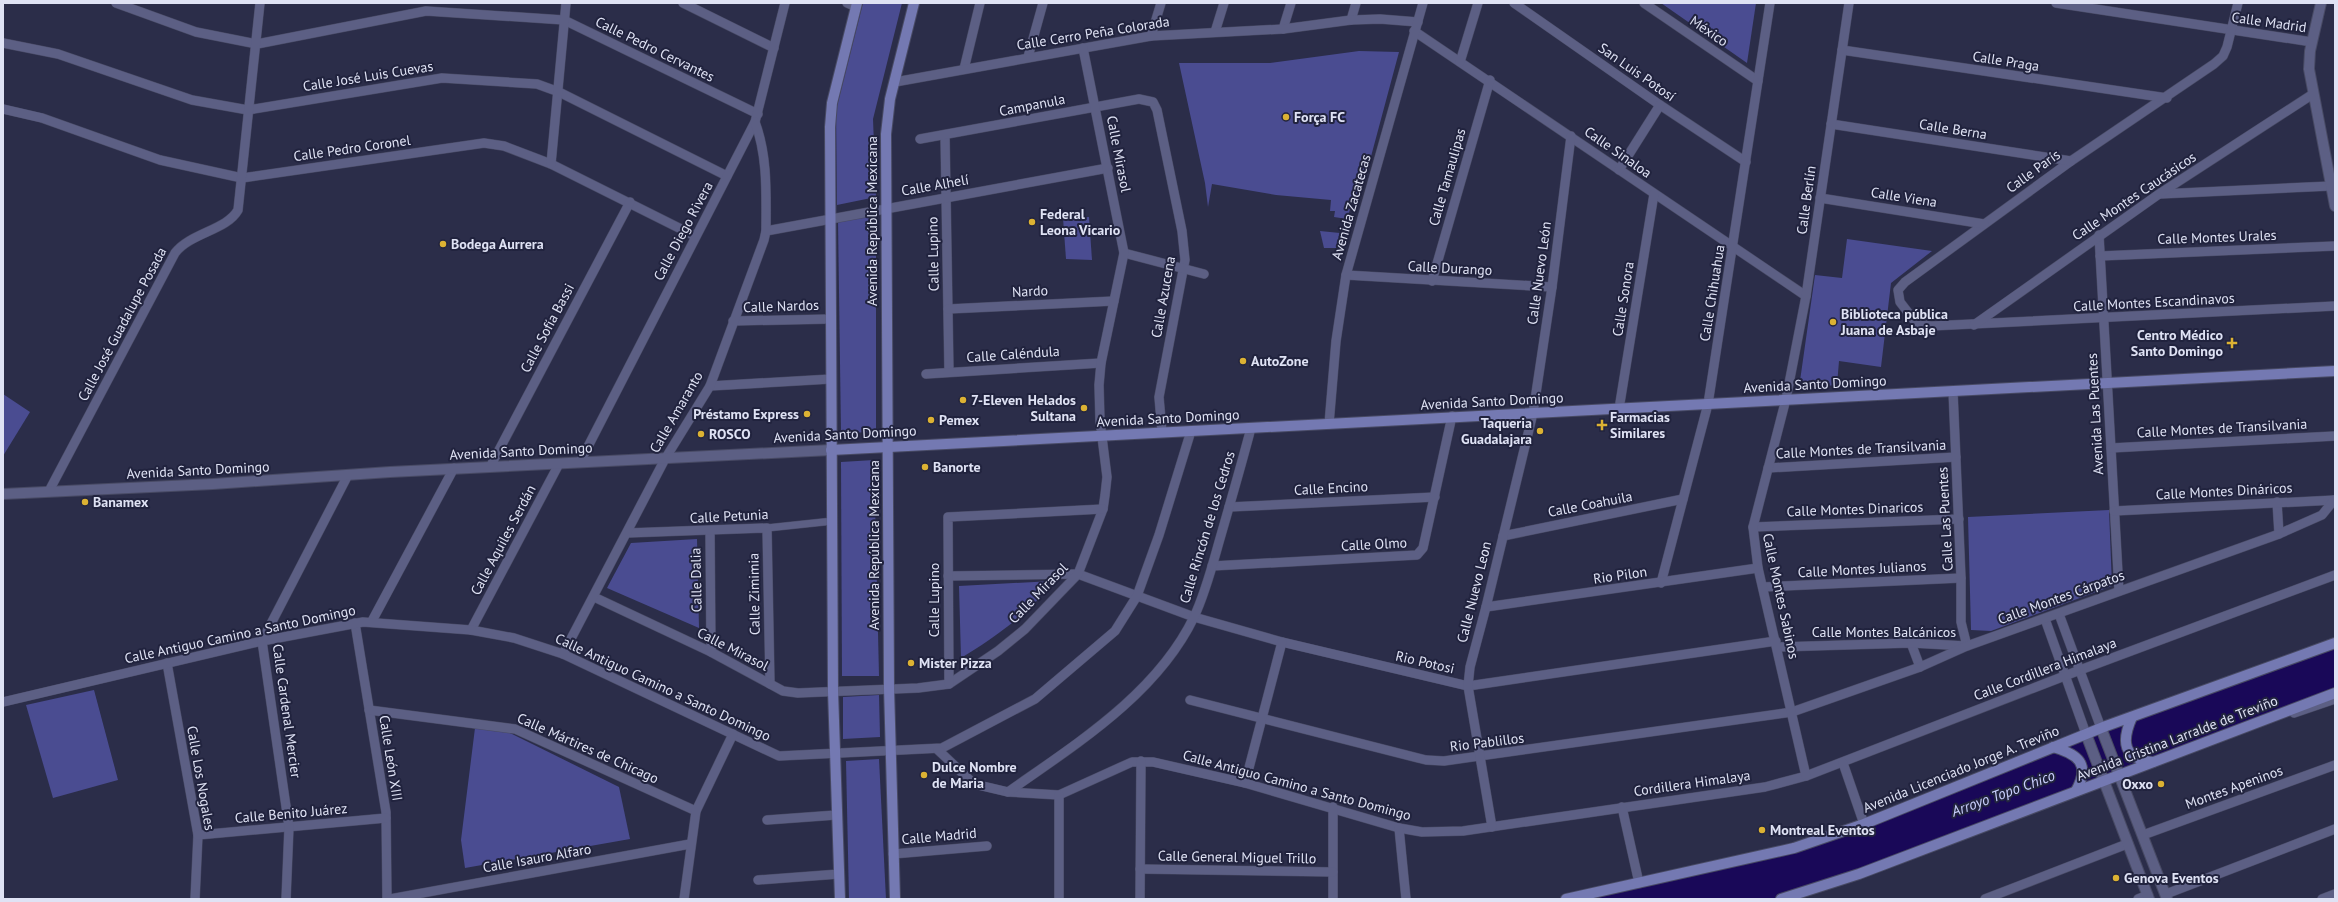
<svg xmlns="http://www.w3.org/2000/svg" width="2338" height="902" viewBox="0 0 2338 902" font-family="'PT Sans',sans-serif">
	<rect width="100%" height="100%" fill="#2b2d49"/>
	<!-- green -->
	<g fill="#4a4c91">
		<path d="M863 3H902L873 119 876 197 837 205 836 110Z"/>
		<path d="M1661 3H1756L1747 63Z"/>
		<path d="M1359 51 1399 52 1358 205 1352 203 1347 219 1334 217 1335 211H1330L1331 200 1276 195 1212 184 1208 207 1205 183 1179 63H1270Z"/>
		<path d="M876 213V432L841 433 838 220Z"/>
		<path d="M1089 217 1092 260 1066 259 1063 218Z"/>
		<path d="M1320 231 1340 233 1336 248H1324Z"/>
		<path d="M1847 239 1932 251 1891 283 1881 367 1839 361 1837 385 1799 388 1815 275 1842 278Z"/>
		<path d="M3 394 30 412 3 456Z"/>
		<path d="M874 460 879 676H842L841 462Z"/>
		<path d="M2109 510 2112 586 1991 631 1971 630 1968 517Z"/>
		<path d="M697 539 699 628 607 588 631 543Z"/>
		<path d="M1053 581C1034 610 990 641 961 658L959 586Z"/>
		<path d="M94 690 118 780 53 798 26 705Z"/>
		<path d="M879 695 880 737 843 739V697Z"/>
		<path d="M475 728 502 729 619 787 630 839 465 868 461 840Z"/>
		<path d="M879 759 886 899H849L846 761Z"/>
	</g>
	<!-- water -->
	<path fill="#190858" d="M2335 643V693L1781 899H1565L1794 848Z"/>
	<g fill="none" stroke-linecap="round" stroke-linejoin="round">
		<defs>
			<path id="pedestrian" d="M767 528 833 521"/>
			<g id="minor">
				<path d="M116 3 196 32 257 44 426 11 564 20 758 114"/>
				<path d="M683 3 774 48"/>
				<path d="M847 3 856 7"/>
				<path d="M1514 3 1660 105 1746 162"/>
				<path d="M1644 3 1758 81"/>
				<path d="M2056 3 2312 42"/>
				<path d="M2238 3 2227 47 2223 56 2214 64 2071 161 1905 282 1898 290 1900 302 1917 324 1931 326 2335 306"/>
				<path d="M1351 20 1356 3"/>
				<path d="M1283 29 1291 3"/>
				<path d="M1414 31 1806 296"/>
				<path d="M1215 32 1224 3"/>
				<path d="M1151 36 1161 3"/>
				<path d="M3 43 58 54 192 100 248 110 442 78 537 84 559 92 727 176"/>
				<path d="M1842 50 2167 98"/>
				<path d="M1028 57 1043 3"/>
				<path d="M1460 62 1478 3"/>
				<path d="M964 69 980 3"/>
				<path d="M895 82 1151 36 1283 29 1351 20 1380 19 1418 22"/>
				<path d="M3 109 42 118 160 160 242 178 484 143 504 146 551 164 695 236"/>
				<path d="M1831 124 2071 161"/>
				<path d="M945 135 949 372"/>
				<path d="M920 139 1139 99 1153 102 1157 110 1182 231 1185 260 1159 397 1162 432"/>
				<path d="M551 164 566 3"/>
				<path d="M1619 170 1660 105"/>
				<path d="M2160 194 2331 186"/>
				<path d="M1820 198 1984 224"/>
				<path d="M766 231 1108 168"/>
				<path d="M2099 235 2119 591"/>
				<path d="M1124 253 1204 274"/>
				<path d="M2100 256 2335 246"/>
				<path d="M1346 275 1552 287"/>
				<path d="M1432 281 1490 80"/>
				<path d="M948 309 1114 301"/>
				<path d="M733 321 830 319"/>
				<path d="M1974 325 2159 194 2313 94"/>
				<path d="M926 374 1101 363"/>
				<path d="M710 386 831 379"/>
				<path d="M1619 409 1654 194"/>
				<path d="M1329 424 1336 341 1346 275 1423 3"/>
				<path d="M2111 448 2335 436"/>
				<path d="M580 462 755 122 785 3"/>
				<path d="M490 467 630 202"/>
				<path d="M1768 468 1956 457"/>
				<path d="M49 491 175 253C190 233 227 230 238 210L260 3"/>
				<path d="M2277 502 2279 534"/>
				<path d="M1229 507 1435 497"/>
				<path d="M2114 511 2335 500"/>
				<path d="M1753 527 1959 519"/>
				<path d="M710 531 711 652"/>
				<path d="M627 533 767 528 770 684"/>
				<path d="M1503 536 1683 499"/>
				<path d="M1212 566 1417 555 1423 548 1452 416"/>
				<path d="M948 576 1078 574 1194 617 1282 642 1468 686 1776 641"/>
				<path d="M1661 583 1708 404 1770 3"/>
				<path d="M1763 587 1961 578"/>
				<path d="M594 597 711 652 783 691 798 693 918 688 949 684 998 651 1025 629 1078 574 1103 509 1105 495 1107 477 1100 421 1099 385 1101 363 1124 253 1083 48"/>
				<path d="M1486 607 1758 568"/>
				<path d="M2059 614 2101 728"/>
				<path d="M2045 619 2086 734"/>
				<path d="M372 621 454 468"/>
				<path d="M355 623 386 812 387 899"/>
				<path d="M471 630 559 464"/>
				<path d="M1911 643 1920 667"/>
				<path d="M1777 647 1911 643 1967 646 1961 622V578L1953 391"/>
				<path d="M563 654 665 459 710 386 764 240 766 231C766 194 768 157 755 122"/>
				<path d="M167 663 198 835 195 899"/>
				<path d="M949 684 948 517 1103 509"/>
				<path d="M1190 700 1426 760 1444 761 1792 712 1920 667 1967 646 2279 534 2322 515 2334 500"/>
				<path d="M3 702 262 641 363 622 471 630 514 638 563 654 779 756 942 748 1035 699 1115 631 1137 596 1159 535 1191 431"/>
				<path d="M369 710 515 729 696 811"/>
				<path d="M2294 713 2335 699"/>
				<path d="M938 750 974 784 1008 792 1059 795 1132 762H1153L1245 783 1399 828 1422 832 1463 831 1765 787 1806 776 2080 670 2335 575"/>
				<path d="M1843 763 1864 824"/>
				<path d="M1806 776 1758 568 1753 527 1786 399 1806 296 1849 3"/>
				<path d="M1245 783 1282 642"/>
				<path d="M1008 792C1076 744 1157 694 1194 617 1205 594 1212 567 1219 542 1230 504 1241 466 1251 428"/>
				<path d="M1333 807V899"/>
				<path d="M1622 807 1639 883"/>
				<path d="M767 820 836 815"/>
				<path d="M1492 827 1468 686 1470 667 1486 607 1533 413 1552 287 1571 136"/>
				<path d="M1399 828 1406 899"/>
				<path d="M198 835 386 818"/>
				<path d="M2143 835 2335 765"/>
				<path d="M893 854 987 846"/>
				<path d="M1140 869 1333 872"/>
				<path d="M758 880 839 874"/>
				<path d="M2166 894 2335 829"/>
				<path d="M286 899 289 827 262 641 348 475"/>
				<path d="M390 899 690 844"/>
				<path d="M684 899 696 811 733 734"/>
				<path d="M1059 899V795"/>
				<path d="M1140 899 1141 761"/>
				<path d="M1985 899 2127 844"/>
				<path d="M2138 899 2148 895"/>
				<path d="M2322 899 2335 894"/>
			</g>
			<g id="tertiary">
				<path d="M2321 3 2310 51 2309 69 2335 206"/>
				<path d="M3 494 213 484 390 472 831 450"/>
				<path d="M2101 728 2167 899"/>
				<path d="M2086 734 2149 899"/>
			</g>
			<g id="secondary">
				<path d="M831 450 2335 371"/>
				<path d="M2132 717C2121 742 2123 759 2153 762"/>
				<path d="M2053 747C2078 754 2091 764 2076 791"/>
				<path d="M840 899 833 691 830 127 832 103 857 3"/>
				<path d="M895 899 889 688 886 134 890 99 914 3"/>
				<path d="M1566 899 1794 848 1864 824 2106 726 2335 643"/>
				<path d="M1781 899 1859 874 2335 693"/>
			</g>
		</defs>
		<!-- pedestrian casing -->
		<use href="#pedestrian" stroke="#484a64" stroke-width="8"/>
		<!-- minor casing -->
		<use href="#minor" stroke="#484a64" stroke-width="10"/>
		<!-- tertiary casing -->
		<use href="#tertiary" stroke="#484a64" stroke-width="12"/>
		<!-- secondary casing -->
		<use href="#secondary" stroke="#484a64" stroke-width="12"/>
		<!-- pedestrian -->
		<use href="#pedestrian" stroke="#5c5f84" stroke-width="7"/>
		<!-- minor -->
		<use href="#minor" stroke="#5c5f84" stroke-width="9"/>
		<!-- tertiary -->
		<use href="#tertiary" stroke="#5c5f84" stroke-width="10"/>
		<!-- secondary -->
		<use href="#secondary" stroke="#7479b2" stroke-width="10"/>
	</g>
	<!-- markers -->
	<g fill="#dcb233" stroke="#21233e" stroke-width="1.5">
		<circle cx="1286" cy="117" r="4"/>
		<circle cx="1032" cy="222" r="4"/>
		<circle cx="443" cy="244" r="4"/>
		<circle cx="1833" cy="322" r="4"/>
		<path d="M2230 337h4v4h4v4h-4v4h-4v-4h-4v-4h4z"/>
		<circle cx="1243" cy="361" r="4"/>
		<circle cx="963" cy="400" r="4"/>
		<circle cx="1084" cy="408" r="4"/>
		<circle cx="807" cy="414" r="4"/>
		<circle cx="931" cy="420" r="4"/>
		<path d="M1600 419h4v4h4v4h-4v4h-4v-4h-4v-4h4z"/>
		<circle cx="1540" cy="431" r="4"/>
		<circle cx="701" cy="434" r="4"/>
		<circle cx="925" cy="467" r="4"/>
		<circle cx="85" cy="502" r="4"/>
		<circle cx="911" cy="663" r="4"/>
		<circle cx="924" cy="775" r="4"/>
		<circle cx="2161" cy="784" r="4"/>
		<circle cx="1762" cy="830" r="4"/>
		<circle cx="2116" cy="878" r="4"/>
	</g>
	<g text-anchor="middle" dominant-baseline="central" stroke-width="4" stroke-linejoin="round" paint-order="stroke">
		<!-- street labels -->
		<g font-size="14" fill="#dfe2f4" stroke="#21233e">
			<text transform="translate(2269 22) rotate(8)">Calle Madrid</text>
			<text transform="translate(1709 31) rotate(34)">México</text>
			<text transform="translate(1093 33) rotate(-9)">Calle Cerro Peña Colorada</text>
			<text transform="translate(655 49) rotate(26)">Calle Pedro Cervantes</text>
			<text transform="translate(2006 61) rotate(9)">Calle Praga</text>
			<text transform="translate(1637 72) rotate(35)">San Luis Potosí</text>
			<text transform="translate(368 76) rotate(-9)">Calle José Luis Cuevas</text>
			<text transform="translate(1032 105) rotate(-11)">Campanula</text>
			<text transform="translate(1953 129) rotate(9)">Calle Berna</text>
			<text transform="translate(352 148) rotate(-8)">Calle Pedro Coronel</text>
			<text transform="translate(1618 152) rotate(35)">Calle Sinaloa</text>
			<text transform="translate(1119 154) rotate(79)">Calle Mirasol</text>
			<text transform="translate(2033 171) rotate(-36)">Calle París</text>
			<text transform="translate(1447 177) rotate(-74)">Calle Tamaulipas</text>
			<text transform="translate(935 185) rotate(-10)">Calle Alhelí</text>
			<text transform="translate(2134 196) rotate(-34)">Calle Montes Caucásicos</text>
			<text transform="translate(1904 197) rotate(9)">Calle Viena</text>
			<text transform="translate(1806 200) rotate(-82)">Calle Berlín</text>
			<text transform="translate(1351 207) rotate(-74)">Avenida Zacatecas</text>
			<text transform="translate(872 221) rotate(-90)">Avenida República Mexicana</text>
			<text transform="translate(683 231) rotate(-62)">Calle Diego Rivera</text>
			<text transform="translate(2217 237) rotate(-2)">Calle Montes Urales</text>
			<text transform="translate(933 254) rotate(-91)">Calle Lupino</text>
			<text transform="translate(1450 268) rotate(3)">Calle Durango</text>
			<text transform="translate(1539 273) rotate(-82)">Calle Nuevo León</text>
			<text transform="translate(1030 291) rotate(-3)">Nardo</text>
			<text transform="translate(1712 293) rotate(-81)">Calle Chihuahua</text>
			<text transform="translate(1163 297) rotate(-80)">Calle Azucena</text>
			<text transform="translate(1623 299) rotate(-81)">Calle Sonora</text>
			<text transform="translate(2154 302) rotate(-3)">Calle Montes Escandinavos</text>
			<text transform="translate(781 306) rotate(-2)">Calle Nardos</text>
			<text transform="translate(122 324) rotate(-62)">Calle José Guadalupe Posada</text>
			<text transform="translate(547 328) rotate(-62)">Calle Sofía Bassi</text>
			<text transform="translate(1013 354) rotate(-4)">Calle Caléndula</text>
			<text transform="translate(1815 384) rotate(-3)">Avenida Santo Domingo</text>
			<text transform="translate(1492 401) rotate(-3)">Avenida Santo Domingo</text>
			<text transform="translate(676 412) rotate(-60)">Calle Amaranto</text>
			<text transform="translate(2095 414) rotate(-93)">Avenida Las Puentes</text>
			<text transform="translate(1168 418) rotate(-3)">Avenida Santo Domingo</text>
			<text transform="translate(2222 428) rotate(-3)">Calle Montes de Transilvania</text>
			<text transform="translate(845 434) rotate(-3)">Avenida Santo Domingo</text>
			<text transform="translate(1861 449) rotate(-3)">Calle Montes de Transilvania</text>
			<text transform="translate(521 451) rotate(-3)">Avenida Santo Domingo</text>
			<text transform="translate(198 470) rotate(-3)">Avenida Santo Domingo</text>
			<text transform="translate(1331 488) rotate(-3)">Calle Encino</text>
			<text transform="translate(2224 491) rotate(-3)">Calle Montes Dináricos</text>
			<text transform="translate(1590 504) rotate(-11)">Calle Coahuila</text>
			<text transform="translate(1855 509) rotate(-2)">Calle Montes Dinaricos</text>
			<text transform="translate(729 516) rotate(-3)">Calle Petunia</text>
			<text transform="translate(1945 519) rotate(-93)">Calle Las Puentes</text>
			<text transform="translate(1207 527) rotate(-73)">Calle Rincón de los Cedros</text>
			<text transform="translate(503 540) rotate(-62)">Calle Aquiles Serdán</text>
			<text transform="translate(1374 544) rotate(-3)">Calle Olmo</text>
			<text transform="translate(874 545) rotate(-90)">Avenida República Mexicana</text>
			<text transform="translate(1862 569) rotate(-3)">Calle Montes Julianos</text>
			<text transform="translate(1620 575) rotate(-8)">Rio Pilon</text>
			<text transform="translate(696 580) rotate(-91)">Calle Dalia</text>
			<text transform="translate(1474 592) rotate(-76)">Calle Nuevo Leon</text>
			<text transform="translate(1038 593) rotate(-46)">Calle Mirasol</text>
			<text transform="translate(754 594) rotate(-91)">Calle Zimimia</text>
			<text transform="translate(1781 596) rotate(78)">Calle Montes Sabinos</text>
			<text transform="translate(2061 597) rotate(-20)">Calle Montes Cárpatos</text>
			<text transform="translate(934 600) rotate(-90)">Calle Lupino</text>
			<text x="1884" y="632">Calle Montes Balcánicos</text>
			<text transform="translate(240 634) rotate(-12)">Calle Antiguo Camino a Santo Domingo</text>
			<text transform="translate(733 649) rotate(27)">Calle Mirasol</text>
			<text transform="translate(1425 662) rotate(13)">Rio Potosi</text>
			<text transform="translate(2045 669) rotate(-21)">Calle Cordillera Himalaya</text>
			<text transform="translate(663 687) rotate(25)">Calle Antiguo Camino a Santo Domingo</text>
			<text transform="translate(287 711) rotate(82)">Calle Cardenal Mercier</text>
			<text transform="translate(2177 738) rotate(-21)">Avenida Cristina Larralde de Treviño</text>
			<text transform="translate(1487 742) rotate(-7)">Rio Pablillos</text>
			<text transform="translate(588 748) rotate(24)">Calle Mártires de Chicago</text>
			<text transform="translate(391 758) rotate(81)">Calle León XIII</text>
			<text transform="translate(1961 769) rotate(-22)">Avenida Licenciado Jorge A. Treviño</text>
			<text transform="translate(201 778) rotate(80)">Calle Los Nogales</text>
			<text transform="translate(1692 783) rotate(-8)">Cordillera Himalaya</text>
			<text transform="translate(1297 785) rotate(15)">Calle Antiguo Camino a Santo Domingo</text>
			<text transform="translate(2234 787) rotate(-20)">Montes Apeninos</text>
			<text transform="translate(291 813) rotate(-5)">Calle Benito Juárez</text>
			<text transform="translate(939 836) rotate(-5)">Calle Madrid</text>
			<text transform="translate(1237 857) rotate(1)">Calle General Miguel Trillo</text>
			<text transform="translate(537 858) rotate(-10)">Calle Isauro Alfaro</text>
		</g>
		<!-- poi labels -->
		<g font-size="14" font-weight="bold" fill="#dfe2f4" stroke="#21233e" text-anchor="start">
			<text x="1294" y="117">Força FC</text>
			<text x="1040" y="214">Federal<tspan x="1040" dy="16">Leona Vicario</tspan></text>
			<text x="451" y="244">Bodega Aurrera</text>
			<text x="1841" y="314">Biblioteca pública<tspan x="1841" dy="16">Juana de Asbaje</tspan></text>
			<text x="2223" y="335" text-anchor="end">Centro Médico<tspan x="2223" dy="16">Santo Domingo</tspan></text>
			<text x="1251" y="361">AutoZone</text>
			<text x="971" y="400">7-Eleven</text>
			<text x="1076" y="400" text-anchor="end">Helados<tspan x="1076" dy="16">Sultana</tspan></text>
			<text x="799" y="414" text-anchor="end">Préstamo Express</text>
			<text x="1610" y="417">Farmacias<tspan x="1610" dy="16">Similares</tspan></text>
			<text x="939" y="420">Pemex</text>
			<text x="1532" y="423" text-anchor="end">Taqueria<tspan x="1532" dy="16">Guadalajara</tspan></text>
			<text x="709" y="434">ROSCO</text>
			<text x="933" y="467">Banorte</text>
			<text x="93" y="502">Banamex</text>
			<text x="919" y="663">Mister Pizza</text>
			<text x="932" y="767">Dulce Nombre<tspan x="932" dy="16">de Maria</tspan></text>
			<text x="2153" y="784" text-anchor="end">Oxxo</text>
			<text x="1770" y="830">Montreal Eventos</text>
			<text x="2124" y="878">Genova Eventos</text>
		</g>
		<!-- water labels -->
		<g font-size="15" font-style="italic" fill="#c9cffc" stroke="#21233e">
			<text transform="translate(2003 793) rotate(-20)">Arroyo Topo Chico</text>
		</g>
	</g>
	<!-- border -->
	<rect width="2338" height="902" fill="none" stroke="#dfe2f4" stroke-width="8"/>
</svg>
